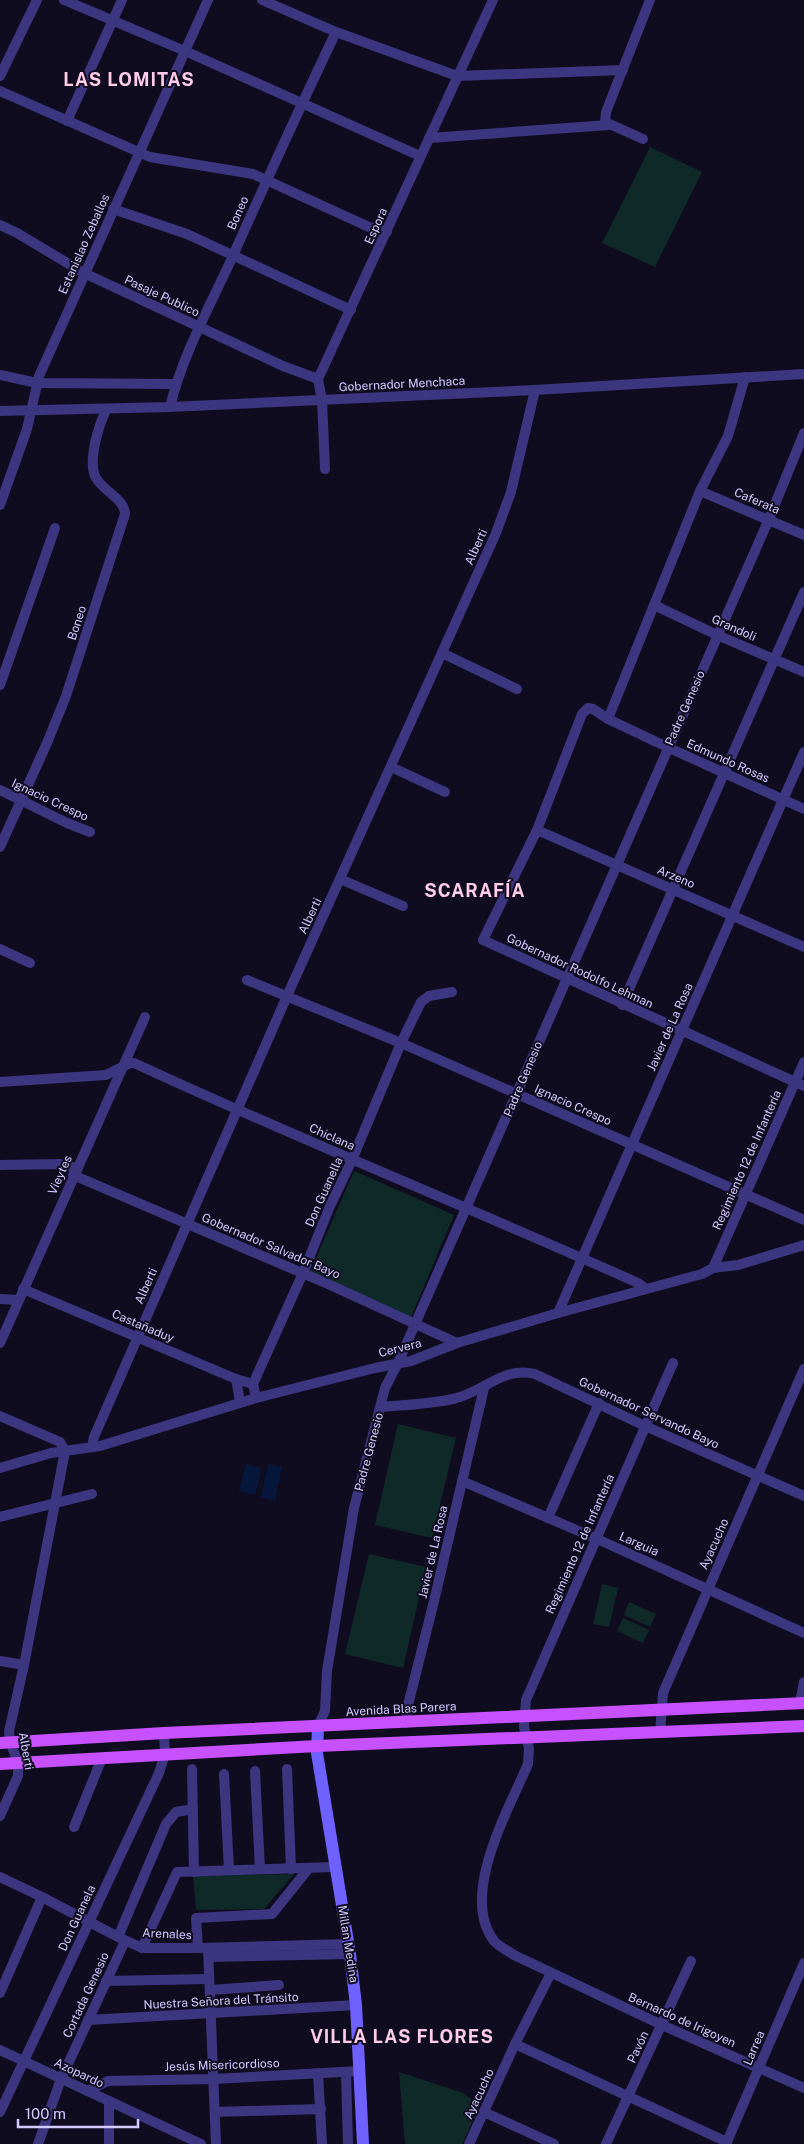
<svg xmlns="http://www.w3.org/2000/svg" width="804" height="2144" viewBox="0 0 804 2144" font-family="'Public Sans',sans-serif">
	<rect width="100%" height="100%" fill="#100c1f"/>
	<!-- green -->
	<g fill="#0f2929">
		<path d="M650 147 702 172 655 267 602 243Z"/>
		<path d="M354 1171 454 1215 411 1317 310 1272Z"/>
		<path d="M398 1424 456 1438 432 1538 375 1525Z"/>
		<path d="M369 1554 426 1567 403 1668 345 1654Z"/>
		<path d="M602 1584 618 1588 609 1627 593 1624Z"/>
		<path d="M629 1602 656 1614 650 1627 624 1615Z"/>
		<path d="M623 1618 649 1630 643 1643 617 1631Z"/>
		<path d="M294 1874 264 1909 196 1910 193 1876Z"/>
		<path d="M399 2072 463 2093 480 2106 462 2144H405Z"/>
	</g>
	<!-- water -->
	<g fill="#07173c">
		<path d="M246 1464 262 1468 255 1495 239 1491Z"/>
		<path d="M268 1464 282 1467 275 1501 261 1498Z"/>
	</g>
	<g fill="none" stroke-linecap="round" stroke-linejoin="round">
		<!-- street -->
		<g stroke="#3c3580" stroke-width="10">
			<path d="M64 0 185 51 420 156"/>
			<path d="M262 0 336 32 457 76 623 70"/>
			<path d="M0 76 37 0"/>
			<path d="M0 91 150 157 253 174 369 227 387 232"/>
			<path d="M67 121 122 0"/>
			<path d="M429 138 609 125"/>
			<path d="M643 139 605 122 606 112 650 0"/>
			<path d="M113 209 187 234 351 310"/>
			<path d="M0 225 17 233 84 273 283 366 318 379"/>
			<path d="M0 375 37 383 175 384"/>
			<path d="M170 407C182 356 209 308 231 260 265 184 300 107 336 32"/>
			<path d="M0 411 170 407 535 390 804 374"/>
			<path d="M325 469 322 400 318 379 493 0"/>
			<path d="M700 491 804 535"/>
			<path d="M0 505 27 429 39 376 208 0"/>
			<path d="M654 605 717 635 804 672"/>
			<path d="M442 653 517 689"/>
			<path d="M0 685 55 528"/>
			<path d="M608 719 700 491 728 436 745 377"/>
			<path d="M391 767 445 792"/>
			<path d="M0 790 67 823 90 832"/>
			<path d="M804 809 667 747 608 719 593 709 588 708 582 714 537 830 483 940 804 1086"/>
			<path d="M537 830 804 947"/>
			<path d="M0 847 47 743 66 696 125 514C125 499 103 491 96 478 87 462 99 425 106 410"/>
			<path d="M340 879 403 906"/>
			<path d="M0 949 30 963"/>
			<path d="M247 980 401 1043 804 1220"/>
			<path d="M622 1005 804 592"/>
			<path d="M0 1082 106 1075 130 1063H134C300 1140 471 1208 638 1283L646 1289"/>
			<path d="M0 1165 60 1164 77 1168"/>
			<path d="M73 1175 328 1284 457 1343"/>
			<path d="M713 1268 804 1062"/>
			<path d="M23 1289 236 1379 253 1384"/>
			<path d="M0 1299 18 1300"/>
			<path d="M558 1313 804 752"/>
			<path d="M0 1343 145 1017"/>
			<path d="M673 1363 526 1700 524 1727 529 1748 528 1764C509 1809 458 1897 495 1942 500 1947 508 1951 514 1955L662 2025 804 2088"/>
			<path d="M236 1379 240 1402"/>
			<path d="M256 1398 253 1384 303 1273 330 1206 352 1160 401 1043 421 1002 429 996 452 992"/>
			<path d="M381 1407C405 1405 430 1404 453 1399 484 1392 503 1366 535 1374L645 1426 804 1496"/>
			<path d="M0 1416 60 1442 65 1451 24 1665 9 1731 10 1742 18 1762V1776L0 1816"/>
			<path d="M92 1447 94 1437 287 996 496 533 511 492 535 390"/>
			<path d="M0 1468 51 1453 100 1446 256 1398 375 1368 411 1361 457 1343 558 1313 702 1274 713 1268 738 1265 804 1245"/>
			<path d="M462 1481 595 1538 804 1633"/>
			<path d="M0 1517 92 1494"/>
			<path d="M548 1518 599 1403"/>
			<path d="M0 1661 24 1665"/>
			<path d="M800 1703 804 1682"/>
			<path d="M406 1723 407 1709 435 1597 484 1388"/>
			<path d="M318 1726 325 1711 327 1671 354 1508 385 1388 398 1363 769 519 804 433"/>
			<path d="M660 1733 663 1693 804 1369"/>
			<path d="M192 1769 194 1872"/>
			<path d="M287 1769 291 1869"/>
			<path d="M255 1771 260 1869"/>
			<path d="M224 1774 229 1870"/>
			<path d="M74 1827 102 1758"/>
			<path d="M0 1877 42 1897 118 1937 142 1948H198L348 1944"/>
			<path d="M118 1937 166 1824 176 1812 193 1809"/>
			<path d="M142 1948 177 1872 335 1867"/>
			<path d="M198 1948 196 1918 272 1914 309 1868"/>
			<path d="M208 1948 216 2144"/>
			<path d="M209 1957 350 1954"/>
			<path d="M106 1981 209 1979"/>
			<path d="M210 1990 279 1985"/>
			<path d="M0 1993 42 1897"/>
			<path d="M88 2020 356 2005"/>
			<path d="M515 2044 727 2142"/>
			<path d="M0 2050 201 2144"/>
			<path d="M346 2072 348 2144"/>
			<path d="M318 2073 322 2144"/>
			<path d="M87 2091 108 2081 213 2079 360 2071"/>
			<path d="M109 2101V2144"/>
			<path d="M0 2112 159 1773 165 1754 164 1733"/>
			<path d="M215 2112 321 2109"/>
			<path d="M484 2112 554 2144"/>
			<path d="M38 2144 61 2079 125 1941"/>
			<path d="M469 2144 515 2044 551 1973"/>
			<path d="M606 2144 691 1961"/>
			<path d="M726 2144 804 1963"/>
		</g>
		<!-- secondary -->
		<path stroke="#6e61ff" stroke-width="12" d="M318 1726 317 1753 350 1954 356 2005 363 2144"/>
		<!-- primary -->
		<g stroke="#c851ff" stroke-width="12">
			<path d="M0 1743 164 1733 804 1703"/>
			<path d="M0 1764 317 1746 804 1726"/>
		</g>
	</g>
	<g text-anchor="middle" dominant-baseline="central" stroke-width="4" stroke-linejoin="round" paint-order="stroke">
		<!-- street labels -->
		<g font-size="12" fill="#d3caff" stroke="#100c1f">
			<text transform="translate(238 213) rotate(-66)">Boneo</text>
			<text transform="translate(376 226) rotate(-66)">Espora</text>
			<text transform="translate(84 244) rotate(-66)">Estanislao Zeballos</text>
			<text transform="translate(162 296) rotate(25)">Pasaje Publico</text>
			<text transform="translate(402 384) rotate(-3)">Gobernador Menchaca</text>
			<text transform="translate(757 501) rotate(23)">Caferata</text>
			<text transform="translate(476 547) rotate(-66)">Alberti</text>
			<text transform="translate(77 623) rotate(-72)">Boneo</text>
			<text transform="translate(734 628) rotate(24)">Grandoli</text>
			<text transform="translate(685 708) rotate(-66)">Padre Genesio</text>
			<text transform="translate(728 761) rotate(24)">Edmundo Rosas</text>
			<text transform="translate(50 800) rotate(25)">Ignacio Crespo</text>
			<text transform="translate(676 877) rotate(23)">Arzeno</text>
			<text transform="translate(310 916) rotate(-65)">Alberti</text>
			<text transform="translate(580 971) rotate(25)">Gobernador Rodolfo Lehman</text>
			<text transform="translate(670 1027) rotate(-66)">Javier de La Rosa</text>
			<text transform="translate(523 1079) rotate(-67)">Padre Genesio</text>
			<text transform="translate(573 1105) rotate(24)">Ignacio Crespo</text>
			<text transform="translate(332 1137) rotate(24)">Chiclana</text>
			<text transform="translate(747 1160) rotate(-66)">Regimiento 12 de Infantería</text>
			<text transform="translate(60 1175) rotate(-66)">Vieytes</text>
			<text transform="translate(324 1192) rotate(-66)">Don Guanella</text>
			<text transform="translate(271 1246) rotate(23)">Gobernador Salvador Bayo</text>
			<text transform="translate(146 1286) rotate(-66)">Alberti</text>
			<text transform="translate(143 1326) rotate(23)">Castañaduy</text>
			<text transform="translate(400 1348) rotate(-14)">Cervera</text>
			<text transform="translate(649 1413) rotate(25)">Gobernador Servando Bayo</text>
			<text transform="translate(369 1452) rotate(-75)">Padre Genesio</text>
			<text transform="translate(580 1544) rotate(-66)">Regimiento 12 de Infantería</text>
			<text transform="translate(639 1544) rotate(24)">Larguia</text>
			<text transform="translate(714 1544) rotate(-66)">Ayacucho</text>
			<text transform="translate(433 1552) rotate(-77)">Javier de La Rosa</text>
			<text transform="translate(401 1709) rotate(-3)">Avenida Blas Parera</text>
			<text transform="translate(26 1751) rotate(80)">Alberti</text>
			<text transform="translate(77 1918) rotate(-65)">Don Guanela</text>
			<text transform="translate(167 1934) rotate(3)">Arenales</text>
			<text transform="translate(348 1944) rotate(81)">Millan Medina</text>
			<text transform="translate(86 1995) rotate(-65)">Cortada Genesio</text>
			<text transform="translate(221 2001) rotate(-3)">Nuestra Señora del Tránsito</text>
			<text transform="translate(682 2020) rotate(24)">Bernardo de Irigoyen</text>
			<text transform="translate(638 2047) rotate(-65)">Pavón</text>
			<text transform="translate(754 2048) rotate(-67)">Larrea</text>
			<text transform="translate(222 2065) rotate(-2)">Jesús Misericordioso</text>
			<text transform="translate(79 2073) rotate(25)">Azopardo</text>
			<text transform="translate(479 2094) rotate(-65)">Ayacucho</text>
		</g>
		<!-- district labels -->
		<g font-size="18" font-weight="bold" letter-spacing="1" fill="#ffcce9" stroke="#100c1f">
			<text x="129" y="79">LAS LOMITAS</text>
			<text x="475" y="890">SCARAFÍA</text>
			<text x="402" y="2036">VILLA LAS FLORES</text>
		</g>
	</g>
	<!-- scale -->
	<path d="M18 2119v8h120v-8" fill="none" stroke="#d3caff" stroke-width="2.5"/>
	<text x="25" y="2119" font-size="15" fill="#d3caff" stroke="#100c1f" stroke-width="4" paint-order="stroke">100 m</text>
</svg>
